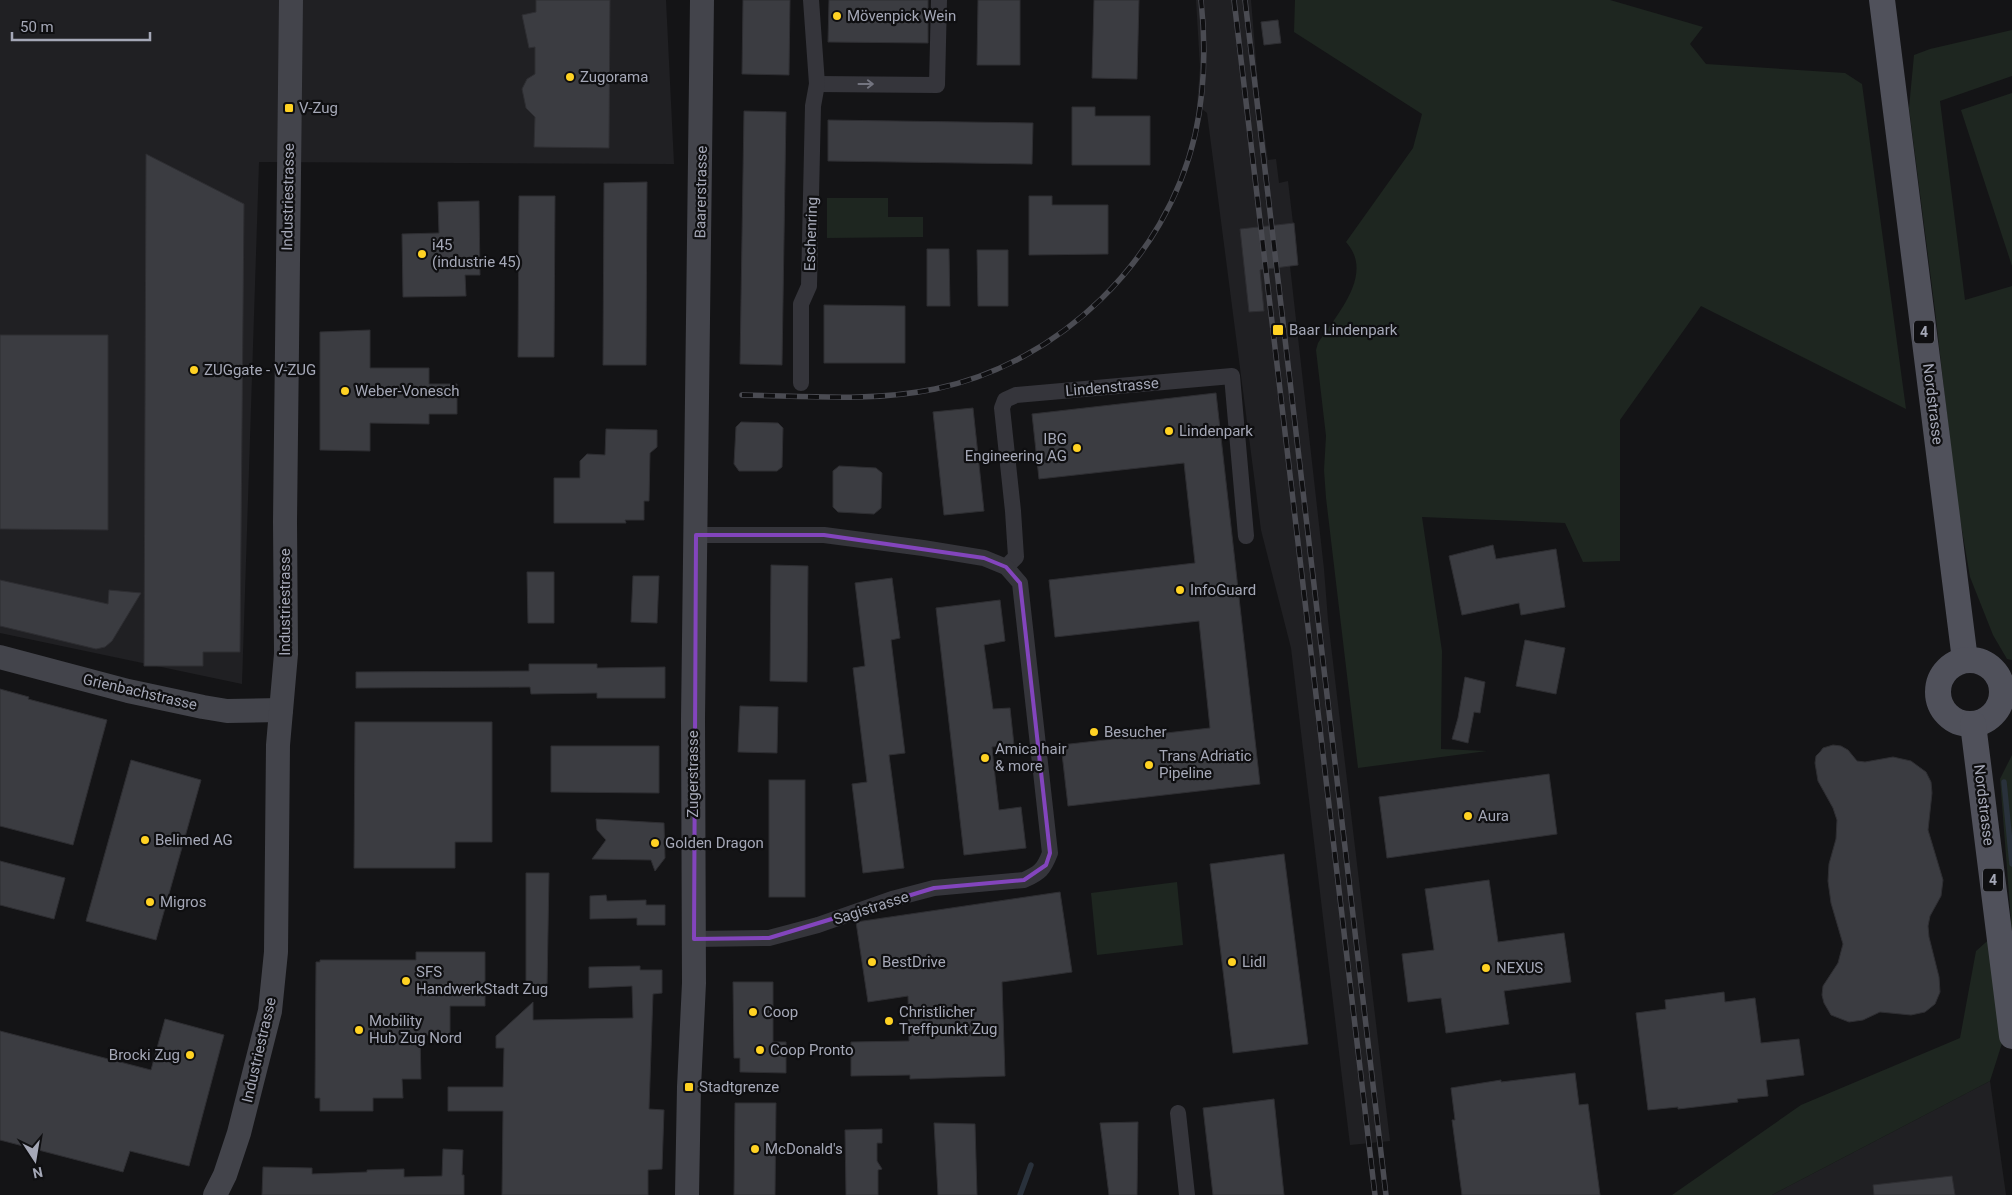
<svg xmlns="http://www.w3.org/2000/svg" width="2012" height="1195" viewBox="0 0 2012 1195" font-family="Roboto,sans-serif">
	<rect width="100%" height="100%" fill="#141416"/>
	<!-- built -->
	<g fill="#202023">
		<path d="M0 0H666L674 164 259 162 242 684 0 633Z"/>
		<path d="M1196 0H1251L1259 95 1268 160 1276 159 1279 183 1288 181 1298 265 1290 266 1324 569 1328 620 1390 1141 1350 1145 1291 648 1261 530 1207 113 1197 105 1200 67Z"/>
		<path d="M1990 1081 2006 1195H1772Z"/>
	</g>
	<!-- green -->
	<g fill="#1e2620">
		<path d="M1295 0H1610L1703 27 1690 44 1706 64 1845 73 1862 84 1906 409 1701 306 1620 420V561L1583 562 1565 523 1422 517 1442 651 1441 749 1487 751 1358 768 1326 498 1324 470 1326 436 1316 350 1318 343C1337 314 1375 274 1346 242L1413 148 1422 114 1294 32Z"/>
		<path d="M2012 30V76L1940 101 1965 300 2012 286V660L2007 659 1993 635 1970 577 1956 495 1935 310 1909 108 1914 55 1930 49Z"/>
		<path d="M2012 93V266L1961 110Z"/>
		<path d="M827 198H888V217H923V237L827 238Z"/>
		<path d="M2012 755V1012L1990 1081 1772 1195H1672L1801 1105 1960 1038 1976 951 2011 920 2000 779Z"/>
		<path d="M1177 882 1183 945 1097 955 1091 893Z"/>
	</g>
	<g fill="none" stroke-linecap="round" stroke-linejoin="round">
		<!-- stream -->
		<g stroke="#29313b" stroke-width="5.5">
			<path d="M2004 782 2012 864"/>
			<path d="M1020 1195 1031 1165"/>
		</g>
	</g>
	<!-- building -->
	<g fill="#3b3c41" stroke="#2e2e32">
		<path d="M536 0H610L609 148 534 147 535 117 526 108 522 89 527 79 535 74V47L529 48 522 15 536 12Z"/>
		<path d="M743 0H790L789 75 742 74Z"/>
		<path d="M829 0H928V43L828 42Z"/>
		<path d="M978 0H1020V65H977Z"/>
		<path d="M1094 0H1139L1137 79 1092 78Z"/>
		<path d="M1278 20 1281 43 1264 45 1261 22Z"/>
		<path d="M1072 107H1095V116H1150V165H1072Z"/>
		<path d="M744 111 786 112 782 365 740 364Z"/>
		<path d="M828 120 1033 123 1032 164 828 161Z"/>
		<path d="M146 154 244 204 240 652H203V666H144Z"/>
		<path d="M647 182 646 365H603L604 183Z"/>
		<path d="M519 196H555L554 357H518Z"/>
		<path d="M1029 196H1052V205H1108V254L1029 255Z"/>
		<path d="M479 201 480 275H465L466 296 403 297 402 234 439 233 438 202Z"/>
		<path d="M1294 223 1298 265 1260 270 1264 311 1249 312 1240 229Z"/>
		<path d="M927 249H949L950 306H927Z"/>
		<path d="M977 250H1008V306H978Z"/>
		<path d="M824 305 905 306V363H824Z"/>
		<path d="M370 330V368H429V384H457V414H429V424L370 423V451L320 450V332Z"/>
		<path d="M0 335H108V530L0 529Z"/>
		<path d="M1216 393 1260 784 1068 806 1061 745 1210 728 1199 621 1055 637 1049 580 1195 563 1184 463 1039 479 1032 414Z"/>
		<path d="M973 408 984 511 944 515 933 412Z"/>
		<path d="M741 422 778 423 783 428 782 467 777 471H739L734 464 736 427Z"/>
		<path d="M606 429 657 430V447L650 453 649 501H644V520H625L626 523H554V478H580V461L587 454 605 455Z"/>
		<path d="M839 466 876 468 882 473 881 508 874 514 838 512 833 507V471Z"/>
		<path d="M1493 545 1496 559 1556 549 1565 607 1521 615 1519 603 1462 615 1449 556Z"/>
		<path d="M771 565 808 566 807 682 770 681Z"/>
		<path d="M527 572H554V623H528Z"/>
		<path d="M633 576H659L657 623 631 622Z"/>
		<path d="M892 578 900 638 891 640 905 753 889 755 904 868 863 873 852 784 867 782 853 668 865 666 855 583Z"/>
		<path d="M0 580 108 604 109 590 141 593 112 641 105 647 96 649 0 626Z"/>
		<path d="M1000 600 1005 641 984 645 993 709 1010 708 1014 745 992 747 994 767 999 810 1021 807 1026 848 964 855 936 608Z"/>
		<path d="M1525 640 1565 648 1556 694 1516 686Z"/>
		<path d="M529 664H597V668L665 667V698H597V693L531 694 530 687 356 688V672L529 671Z"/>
		<path d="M1465 677 1485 682 1480 713 1474 712 1468 743 1452 739 1458 718Z"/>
		<path d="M0 689 29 697 28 699 107 720 73 845 0 826Z"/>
		<path d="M740 706 778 707 777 753 738 752Z"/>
		<path d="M355 722H492V842H455V868H354Z"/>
		<path d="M1833 745 1841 746 1848 750 1857 761 1865 762 1893 757 1911 761 1926 772 1931 782 1932 793 1928 830 1943 880 1941 896 1930 916 1928 926 1929 937 1939 977 1940 992 1935 1004 1925 1012 1911 1015 1880 1012 1863 1020 1849 1022 1831 1015 1824 1003 1822 995 1823 986 1838 963 1843 944 1831 903 1828 881 1829 864 1836 839 1837 820 1833 808 1818 781 1815 763 1816 756 1820 752 1823 748Z"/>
		<path d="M551 746H659V793L551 792Z"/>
		<path d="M131 760 201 780 156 940 86 921Z"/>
		<path d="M1549 774 1557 834 1387 858 1379 797Z"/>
		<rect x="769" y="780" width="36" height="117"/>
		<path d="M596 819 664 823 665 858 655 871 651 860 592 859 606 840 597 830Z"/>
		<path d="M1284 854 1308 1044 1233 1053 1210 864Z"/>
		<path d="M0 861 65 878 54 919 0 905Z"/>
		<path d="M526 873H549L547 988H526Z"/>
		<path d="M1489 880 1498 942 1564 933 1571 982 1504 991 1509 1024 1446 1033 1441 998 1408 1002 1402 954 1434 950 1425 889Z"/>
		<path d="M1060 892 1072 972 1002 982 1005 1076 910 1079V1075L851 1076V1042L909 1041 908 996 868 1002 856 922Z"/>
		<path d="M606 895 607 901 646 900V905H665V925H637V918L590 919V896Z"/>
		<path d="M416 952H485V1006H450V1035H420L421 1079H402L403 1098H373V1111H320V1098H315L316 962H320V960H416Z"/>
		<path d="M640 966V970H662V993L653 994 649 1109 664 1110 662 1169 648 1170V1195H502L503 1111H448V1087H503L504 1048H496V1036L533 1002V1020L633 1018 632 986 589 988V967Z"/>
		<path d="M733 982H773V1042H786V1073L740 1072V1058H734Z"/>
		<path d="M1724 992 1725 1002 1755 998 1761 1043 1799 1039 1804 1075 1766 1080 1768 1096 1737 1099 1738 1102 1678 1109V1107L1648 1110 1636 1013 1666 1009 1665 1000Z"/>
		<path d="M165 1019 224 1035 189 1166 130 1151 123 1172 0 1140V1031L151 1070Z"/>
		<path d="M1575 1073 1579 1105 1588 1104 1600 1195H1462L1452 1120H1455L1451 1088 1501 1080V1082Z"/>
		<path d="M1274 1099 1284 1195H1213L1203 1108Z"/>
		<path d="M735 1103H776L775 1195H734Z"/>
		<path d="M1138 1122 1137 1195H1109L1100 1123Z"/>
		<path d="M934 1123 975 1124 977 1195H938Z"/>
		<path d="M882 1129V1143H877V1161L882 1169 878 1170V1195H846L845 1130Z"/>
		<path d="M443 1149 463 1150 462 1175H464V1195H262L263 1167 312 1168V1174L367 1172V1170L404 1169V1177L442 1176Z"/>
		<path d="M1952 1176 1955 1195H1874L1873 1185Z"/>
	</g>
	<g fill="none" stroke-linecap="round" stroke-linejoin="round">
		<!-- street -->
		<g stroke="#35353b" stroke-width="16">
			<path d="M817 84 937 85 939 0"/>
			<path d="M801 383V304L809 286 813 106 817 84 811 0"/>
			<path d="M696 535H824L923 548 984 558 1006 567 1016 557 1013 511 1002 408 1005 400 1016 395 1232 376 1246 536"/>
			<path d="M694 939 769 938 818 925 892 899 934 888 1024 880C1040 873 1044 869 1050 853L1020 583 1006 567"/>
			<path d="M1178 1113 1187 1195"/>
		</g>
		<!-- secondary -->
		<g stroke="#43444b" stroke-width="24">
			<path d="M0 657 128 691 203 707 227 711 281 710"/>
			<path d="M215 1195 225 1175 239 1133 270 1011 276 952 278 745 286 654 285 522 291 0"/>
			<path d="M687 1195 689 1087 694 983 693 719 702 0"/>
		</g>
		<!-- primary -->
		<g stroke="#50515b" stroke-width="26">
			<path d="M1882 0 1965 660"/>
			<circle cx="1970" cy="692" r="32"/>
			<path d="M1973 724 2012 1036"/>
		</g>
		<defs>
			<g id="rail">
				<path d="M1234 0 1375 1195"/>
				<path d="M1245 0 1386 1195"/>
				<path d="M742 395C806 396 872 402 935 389 1060 363 1166 260 1195 135 1205 90 1206 46 1201 0"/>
			</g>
		</defs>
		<!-- rail casing -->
		<use href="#rail" stroke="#4a4b52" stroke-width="5.5"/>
		<!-- rail -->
		<use href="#rail" stroke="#0f0f11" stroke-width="4" stroke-dasharray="11" stroke-linecap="butt"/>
	</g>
	<!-- one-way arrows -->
	<defs><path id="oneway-shaft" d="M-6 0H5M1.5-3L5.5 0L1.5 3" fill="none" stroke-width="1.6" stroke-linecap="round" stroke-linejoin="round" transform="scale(1.25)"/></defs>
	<use stroke="#73747f" href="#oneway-shaft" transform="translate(866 84)"/>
	<!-- marked area -->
	<path fill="none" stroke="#8345bd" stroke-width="4" stroke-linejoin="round" d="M696 535H824L984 558 1006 567 1020 583 1050 853 1046 865 1024 880 934 888 769 938 694 939Z"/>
	<!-- markers -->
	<g fill="#ffd223" stroke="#0f0f11" stroke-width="2">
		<circle cx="837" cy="16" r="5"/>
		<circle cx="570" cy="77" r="5"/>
		<rect x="284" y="103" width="10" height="10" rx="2.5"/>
		<circle cx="422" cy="254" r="5"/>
		<rect x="1272" y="324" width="12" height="12" rx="2.5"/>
		<circle cx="194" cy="370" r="5"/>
		<circle cx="345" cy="391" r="5"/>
		<circle cx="1169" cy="431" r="5"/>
		<circle cx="1077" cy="448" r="5"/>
		<circle cx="1180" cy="590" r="5"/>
		<circle cx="1094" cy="732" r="5"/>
		<circle cx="985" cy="758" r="5"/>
		<circle cx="1149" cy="765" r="5"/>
		<circle cx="1468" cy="816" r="5"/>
		<circle cx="145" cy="840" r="5"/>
		<circle cx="655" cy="843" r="5"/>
		<circle cx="150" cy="902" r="5"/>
		<circle cx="872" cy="962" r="5"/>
		<circle cx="1232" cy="962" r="5"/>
		<circle cx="1486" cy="968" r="5"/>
		<circle cx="406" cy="981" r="5"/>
		<circle cx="753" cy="1012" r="5"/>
		<circle cx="889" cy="1021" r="5"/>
		<circle cx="359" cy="1030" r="5"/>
		<circle cx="760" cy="1050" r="5"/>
		<circle cx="190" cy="1055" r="5"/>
		<rect x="684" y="1082" width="10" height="10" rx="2.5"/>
		<circle cx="755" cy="1149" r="5"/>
	</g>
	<g text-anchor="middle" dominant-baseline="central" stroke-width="4.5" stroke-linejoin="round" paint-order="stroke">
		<!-- shield labels -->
		<g fill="#0f0f11" stroke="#787a85" stroke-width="1">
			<rect x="1914" y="320.5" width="20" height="23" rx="4"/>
			<rect x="1983" y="868.5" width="20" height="23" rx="4"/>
		</g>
		<g font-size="14" font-weight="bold" fill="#a5a8b7">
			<text x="1924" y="332">4</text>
			<text x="1993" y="880">4</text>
		</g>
		<!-- poi labels -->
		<g font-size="15" fill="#a5a8b7" stroke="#0f0f11" text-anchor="start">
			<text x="847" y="16">Mövenpick Wein</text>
			<text x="580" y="77">Zugorama</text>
			<text x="299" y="108">V-Zug</text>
			<text x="432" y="245">i45<tspan x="432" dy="17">(industrie 45)</tspan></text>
			<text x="1289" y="330">Baar Lindenpark</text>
			<text x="204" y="370">ZUGgate - V-ZUG</text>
			<text x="355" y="391">Weber-Vonesch</text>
			<text x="1179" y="431">Lindenpark</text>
			<text x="1067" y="439" text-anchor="end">IBG<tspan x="1067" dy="17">Engineering AG</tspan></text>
			<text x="1190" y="590">InfoGuard</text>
			<text x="1104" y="732">Besucher</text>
			<text x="995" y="749">Amica hair<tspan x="995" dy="17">&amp; more</tspan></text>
			<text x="1159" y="756">Trans Adriatic<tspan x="1159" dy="17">Pipeline</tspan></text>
			<text x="1478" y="816">Aura</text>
			<text x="155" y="840">Belimed AG</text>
			<text x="665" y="843">Golden Dragon</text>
			<text x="160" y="902">Migros</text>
			<text x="882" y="962">BestDrive</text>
			<text x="1242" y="962">Lidl</text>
			<text x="1496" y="968">NEXUS</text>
			<text x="416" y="972">SFS<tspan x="416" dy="17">HandwerkStadt Zug</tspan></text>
			<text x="763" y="1012">Coop</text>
			<text x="899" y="1012">Christlicher<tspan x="899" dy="17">Treffpunkt Zug</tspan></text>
			<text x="369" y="1021">Mobility<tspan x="369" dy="17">Hub Zug Nord</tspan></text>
			<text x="770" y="1050">Coop Pronto</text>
			<text x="180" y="1055" text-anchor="end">Brocki Zug</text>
			<text x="699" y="1087">Stadtgrenze</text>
			<text x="765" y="1149">McDonald's</text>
		</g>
		<!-- street labels -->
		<g font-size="15" fill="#a5a8b7" stroke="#0f0f11">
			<text transform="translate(701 192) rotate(-89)">Baarerstrasse</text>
			<text transform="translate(288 197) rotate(-89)">Industriestrasse</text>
			<text transform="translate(811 234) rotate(-88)">Eschenring</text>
			<text transform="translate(1112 387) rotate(-5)">Lindenstrasse</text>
			<text transform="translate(1933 404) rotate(83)">Nordstrasse</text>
			<text transform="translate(285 602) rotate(-90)">Industriestrasse</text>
			<text transform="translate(140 692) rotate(13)">Grienbachstrasse</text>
			<text transform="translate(693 774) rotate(-90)">Zugerstrasse</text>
			<text transform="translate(1984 805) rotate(83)">Nordstrasse</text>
			<text transform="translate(871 908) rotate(-18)">Sagistrasse</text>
			<text transform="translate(259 1050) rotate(-77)">Industriestrasse</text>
		</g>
	</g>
	<!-- north arrow -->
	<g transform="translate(35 1160) rotate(168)" stroke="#0f0f11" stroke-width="4" paint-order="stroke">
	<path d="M0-4L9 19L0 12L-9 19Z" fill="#a5a8b7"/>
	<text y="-8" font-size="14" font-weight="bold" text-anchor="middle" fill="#a5a8b7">N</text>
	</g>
	<!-- scale -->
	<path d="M12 32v8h138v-8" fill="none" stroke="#a5a8b7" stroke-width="2.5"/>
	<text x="20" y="32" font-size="15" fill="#a5a8b7" stroke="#0f0f11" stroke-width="4" paint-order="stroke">50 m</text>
</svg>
